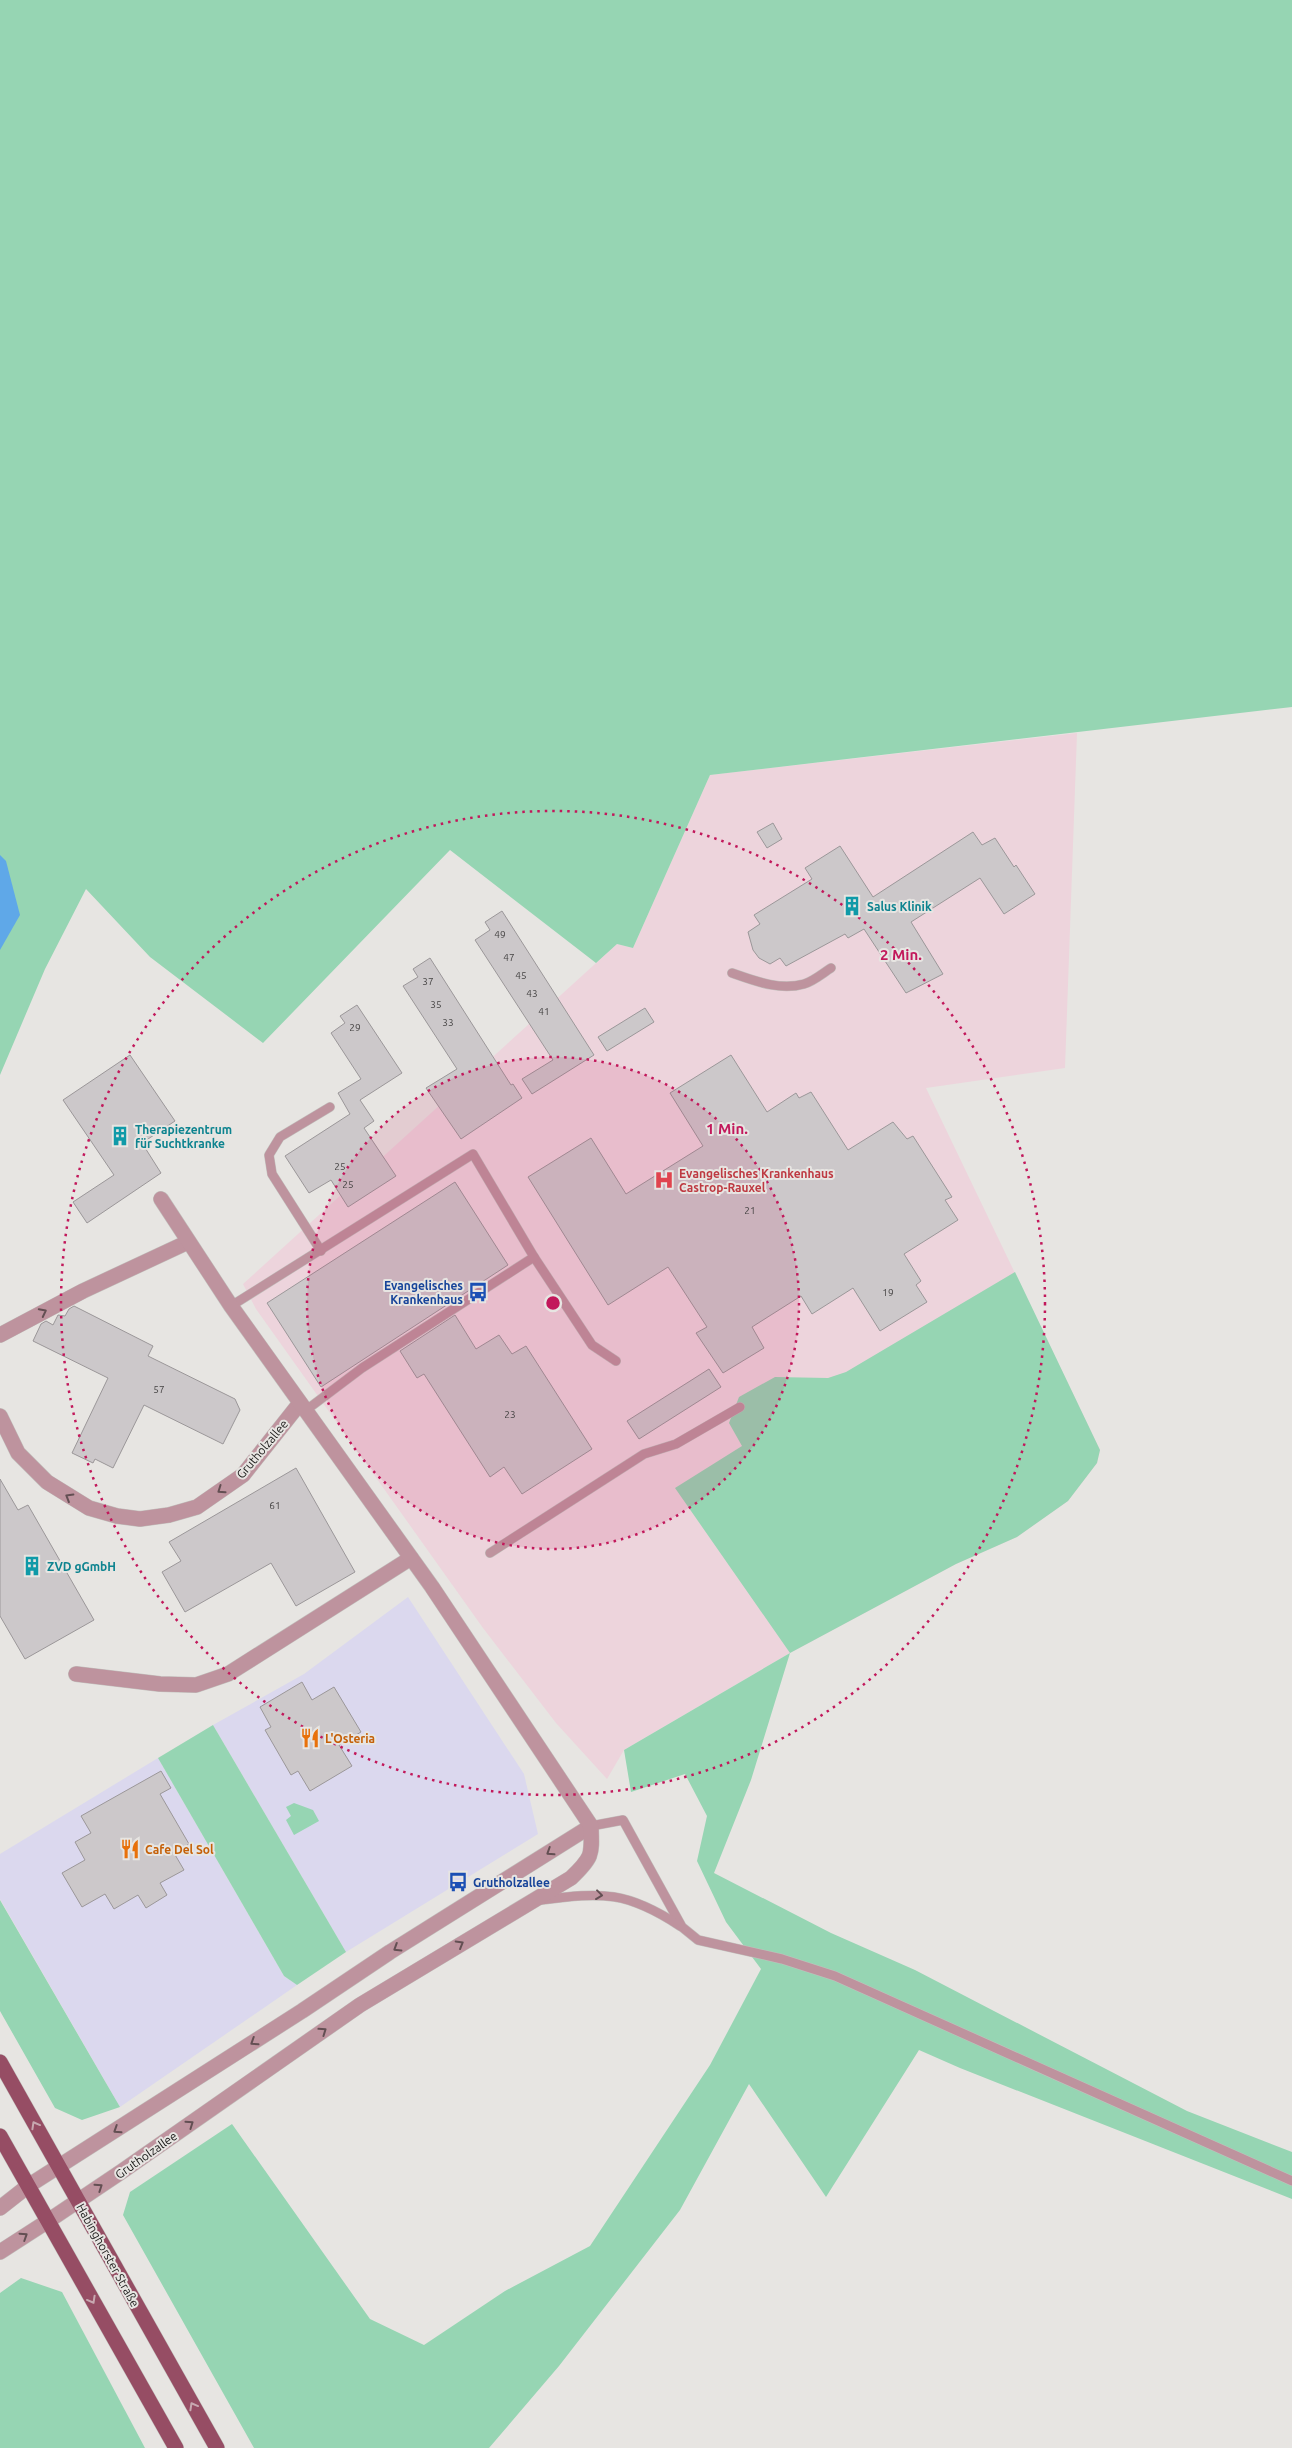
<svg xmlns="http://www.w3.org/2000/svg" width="1292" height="2448" viewBox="0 0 1292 2448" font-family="Ubuntu,sans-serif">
	<rect width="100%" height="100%" fill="#e7e5e2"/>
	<!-- commercial -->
	<g fill="#dbd8ee">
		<path d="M408 1597 524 1774 538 1834 346 1952 213 1725 304 1674Z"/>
		<path d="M158 1758 284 1976 297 1985 120 2107 0 1899V1854Z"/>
	</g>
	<!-- medical -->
	<path fill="#edd4dc" d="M1077 733 1065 1068 926 1088 1100 1450 1097 1463 1068 1501 1017 1537 956 1564 790 1653 624 1750 607 1779 556 1723 483 1628 256 1309 243 1284 617 944 633 948 710 775Z"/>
	<!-- green -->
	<g fill="#96d5b3">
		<path d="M0 0H1292V707L710 775 633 948 617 944 596 963 450 850 263 1043 150 957 86 889 45 969 0 1075Z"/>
		<path d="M1015 1272 1100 1450 1097 1463 1068 1501 1017 1537 956 1564 790 1653 751 1780 714 1873 831 1933 915 1970 1187 2111 1292 2152V2199L960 2068 919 2050 826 2197 749 2084 680 2210 559 2366 489 2448H254L123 2215 130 2192 232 2124 370 2319 424 2345 505 2291 590 2246 710 2065 761 1969 726 1922 697 1861 707 1816 685 1774 631 1792 624 1750 790 1653 675 1488 742 1446 729 1423 739 1397 775 1377 828 1378 846 1372Z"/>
		<path d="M213 1725 346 1952 297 1985 284 1976 158 1758Z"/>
		<path d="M294 1803 313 1810 319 1821 294 1835 286 1820 291 1816 286 1807Z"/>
		<path d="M0 1900 106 2083 120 2107 82 2120 55 2108 0 2011Z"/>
		<path d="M21 2278 62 2292 145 2448H0V2293Z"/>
	</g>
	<!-- water -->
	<path fill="#5fa8e8" d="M0 855 6 861 20 915 0 950Z"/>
	<!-- building -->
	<g fill="#ccc8ca" stroke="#9b9799">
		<path d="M773 823 782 839 767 848 757 832Z"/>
		<path d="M973 832 982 845 995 838 1014 867 1016 865 1035 894 1004 914 980 878 911 922 943 974 906 993 864 929 848 938 845 934 786 966 780 958 770 964 759 958 753 950 748 932 760 924 754 915 812 879 805 868 840 846 873 897Z"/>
		<path d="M502 911 594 1055 532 1094 522 1079 553 1060 475 940 490 930 485 922Z"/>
		<path d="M430 958 511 1085 513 1084 522 1098 461 1139 426 1088 457 1069 403 986 418 977 413 969Z"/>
		<path d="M357 1005 402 1073 360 1100 374 1121 364 1128 396 1176 348 1207 331 1180 309 1193 285 1156 350 1114 338 1093 361 1079 331 1033 345 1023 340 1016Z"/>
		<path d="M645 1008 654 1022 607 1051 598 1037Z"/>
		<path d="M130 1055 175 1121 142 1143 161 1173 87 1223 73 1202 114 1175 63 1100Z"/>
		<path d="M731 1055 767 1112 796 1093 799 1098 811 1092 848 1150 893 1122 907 1139 913 1136 952 1197 945 1200 958 1220 904 1254 921 1281 916 1285 927 1302 880 1331 853 1288 812 1314 801 1296 752 1327 764 1348 723 1373 696 1333 707 1327 668 1267 608 1305 528 1177 591 1138 626 1194 703 1146 670 1093Z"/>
		<path d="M455 1182 508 1265 321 1387 267 1303Z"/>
		<path d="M74 1306 153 1346 148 1356 235 1399 240 1410 223 1444 144 1405 113 1468 95 1459 93 1463 72 1453 108 1378 33 1341 41 1324 46 1321 53 1325 58 1315 65 1316 69 1309Z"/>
		<path d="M455 1315 476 1349 499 1335 512 1354 526 1346 592 1449 522 1494 504 1467 490 1477 424 1374 417 1378 400 1351Z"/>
		<path d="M709 1369 721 1387 639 1439 627 1421Z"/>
		<path d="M296 1468 355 1572 296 1606 271 1563 185 1612 162 1572 181 1561 169 1542Z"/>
		<path d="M0 1479 18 1510 28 1505 94 1620 25 1659 0 1616Z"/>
		<path d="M302 1682 312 1700 334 1687 361 1732 339 1745 352 1766 310 1791 298 1771 291 1775 265 1730 271 1727 260 1707Z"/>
		<path d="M161 1771 171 1788 160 1794 189 1844 174 1853 184 1870 160 1883 167 1895 146 1908 138 1895 114 1909 105 1894 82 1907 62 1873 85 1860 75 1842 91 1833 81 1816Z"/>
	</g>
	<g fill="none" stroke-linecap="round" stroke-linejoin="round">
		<defs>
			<g id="service">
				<path d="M732 973C755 981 780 991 804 984 814 981 823 973 831 968"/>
				<path d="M321 1251 272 1174 269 1155 280 1137 330 1107"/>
				<path d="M534 1257 592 1345 616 1361"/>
				<path d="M231 1306 473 1154 534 1257 362 1368 305 1411"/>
				<path d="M490 1553 644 1454 676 1444 740 1407"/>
				<path d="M591 1826 623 1820 682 1927 698 1940 782 1959 835 1976 1292 2181"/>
				<path d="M541 1900C603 1892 627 1891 680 1926"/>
			</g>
			<g id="minor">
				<path d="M0 1335 83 1291 188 1242"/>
				<path d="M0 1416 18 1453 47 1482 89 1508 117 1516 140 1519 169 1515 197 1507 243 1475 300 1403"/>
				<path d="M76 1674 160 1684 196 1685 228 1674 411 1558"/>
				<path d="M28 2186 302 2011 390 1952 591 1826"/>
				<path d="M48 2221 121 2172 360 2005 571 1878C593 1857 592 1855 591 1826L432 1587 231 1306 161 1199"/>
			</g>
			<g id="tertiary">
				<path d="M0 2208 28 2186"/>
				<path d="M0 2252 48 2221"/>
			</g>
			<g id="primary">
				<path d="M0 2062 217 2448"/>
				<path d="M0 2136 176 2448"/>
			</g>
		</defs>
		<!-- service casing -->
		<use href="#service" stroke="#c2c0bd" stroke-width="10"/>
		<!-- minor casing -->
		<use href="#minor" stroke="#c2c0bd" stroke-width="16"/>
		<!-- tertiary casing -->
		<use href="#tertiary" stroke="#c2c0bd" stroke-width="16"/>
		<!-- primary casing -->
		<use href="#primary" stroke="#c2c0bd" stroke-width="16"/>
		<!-- service -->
		<use href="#service" stroke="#be939e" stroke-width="9"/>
		<!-- minor -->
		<use href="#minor" stroke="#be939e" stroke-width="15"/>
		<!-- tertiary -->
		<use href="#tertiary" stroke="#be939e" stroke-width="15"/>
		<!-- primary -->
		<use href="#primary" stroke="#964d64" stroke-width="15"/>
	</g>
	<!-- one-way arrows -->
	<defs><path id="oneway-chevron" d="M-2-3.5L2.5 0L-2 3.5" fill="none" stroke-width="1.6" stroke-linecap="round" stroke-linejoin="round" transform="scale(1.25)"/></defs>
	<g stroke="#634f53">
		<use href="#oneway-chevron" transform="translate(43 1312) rotate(-27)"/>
		<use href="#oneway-chevron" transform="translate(221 1490) rotate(145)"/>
		<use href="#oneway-chevron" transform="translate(69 1497) rotate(-149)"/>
		<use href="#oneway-chevron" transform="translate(550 1852) rotate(147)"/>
		<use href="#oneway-chevron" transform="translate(599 1895) rotate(7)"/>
		<use href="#oneway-chevron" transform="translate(460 1944) rotate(-30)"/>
		<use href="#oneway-chevron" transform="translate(397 1948) rotate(148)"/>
		<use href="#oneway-chevron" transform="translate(323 2031) rotate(-35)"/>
		<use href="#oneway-chevron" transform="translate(254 2042) rotate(147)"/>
		<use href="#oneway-chevron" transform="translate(190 2124) rotate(-35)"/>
		<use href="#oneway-chevron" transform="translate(117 2130) rotate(147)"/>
		<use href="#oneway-chevron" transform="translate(99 2187) rotate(-34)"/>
		<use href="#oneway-chevron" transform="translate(24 2236) rotate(-33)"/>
	</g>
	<g stroke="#c7a8b0">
		<use href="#oneway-chevron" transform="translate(35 2125) rotate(-119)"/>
		<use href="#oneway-chevron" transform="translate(92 2300) rotate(61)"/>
		<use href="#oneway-chevron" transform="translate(193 2406) rotate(-119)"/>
	</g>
	<!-- distance rings -->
	<circle cx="553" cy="1303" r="246" fill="#c2185b" fill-opacity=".12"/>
	<g fill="none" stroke="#c2185b" stroke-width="2.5" stroke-dasharray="2.5 5">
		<circle cx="553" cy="1303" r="246"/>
		<circle cx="553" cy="1303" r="492"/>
	</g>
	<!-- icons -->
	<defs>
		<symbol id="building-bare" viewBox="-9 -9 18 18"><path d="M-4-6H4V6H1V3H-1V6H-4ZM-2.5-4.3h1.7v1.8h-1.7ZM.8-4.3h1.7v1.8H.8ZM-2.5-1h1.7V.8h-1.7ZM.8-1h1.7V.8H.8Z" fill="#0f9aa8" stroke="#e7e5e2" stroke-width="2.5" paint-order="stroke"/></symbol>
		<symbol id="hospital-bare" viewBox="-9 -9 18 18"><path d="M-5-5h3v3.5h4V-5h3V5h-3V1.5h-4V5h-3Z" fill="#e0444e" stroke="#e7e5e2" stroke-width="2.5" paint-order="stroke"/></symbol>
		<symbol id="bus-bare" viewBox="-9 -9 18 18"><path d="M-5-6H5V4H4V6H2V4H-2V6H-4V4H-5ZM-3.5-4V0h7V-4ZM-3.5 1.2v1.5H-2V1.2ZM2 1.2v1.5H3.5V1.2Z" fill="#1a4fb4" stroke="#e7e5e2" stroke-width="2.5" paint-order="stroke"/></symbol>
		<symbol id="restaurant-bare" viewBox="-9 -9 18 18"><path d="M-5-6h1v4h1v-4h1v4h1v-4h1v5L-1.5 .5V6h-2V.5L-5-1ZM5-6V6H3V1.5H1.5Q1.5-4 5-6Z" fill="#e8710a" stroke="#e7e5e2" stroke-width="2.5" paint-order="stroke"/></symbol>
	</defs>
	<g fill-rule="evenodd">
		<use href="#building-bare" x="838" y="892" width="28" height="28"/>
		<use href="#building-bare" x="106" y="1122" width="28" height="28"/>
		<use href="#hospital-bare" x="650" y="1166" width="28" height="28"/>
		<use href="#bus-bare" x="464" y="1278" width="28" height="28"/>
		<use href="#building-bare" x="18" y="1552" width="28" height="28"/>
		<use href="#restaurant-bare" x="296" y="1724" width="28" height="28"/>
		<use href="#restaurant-bare" x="116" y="1835" width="28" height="28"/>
		<use href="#bus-bare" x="444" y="1868" width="28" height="28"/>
	</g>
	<g text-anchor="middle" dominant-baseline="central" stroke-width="4" stroke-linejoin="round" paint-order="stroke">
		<!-- number labels -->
		<g font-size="10" fill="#454343">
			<text x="500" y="934">49</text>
			<text x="509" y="957">47</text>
			<text x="521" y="975">45</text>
			<text x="428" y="981">37</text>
			<text x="532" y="993">43</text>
			<text x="436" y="1004">35</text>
			<text x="544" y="1011">41</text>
			<text x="448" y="1022">33</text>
			<text x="355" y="1027">29</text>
			<text x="340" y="1166">25</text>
			<text x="348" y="1184">25</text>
			<text x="750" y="1210">21</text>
			<text x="888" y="1292">19</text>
			<text x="159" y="1389">57</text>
			<text x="510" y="1414">23</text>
			<text x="275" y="1505">61</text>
		</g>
		<!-- culture labels -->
		<g font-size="12" font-weight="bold" fill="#0d838f" stroke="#e7e5e2" text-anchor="start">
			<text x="867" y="906">Salus Klinik</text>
			<text x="135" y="1129">Therapiezentrum<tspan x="135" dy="14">für Suchtkranke</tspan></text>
			<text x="47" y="1566">ZVD gGmbH</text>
		</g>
		<!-- health labels -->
		<g font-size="12" font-weight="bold" fill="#be3a42" stroke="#e7e5e2" text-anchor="start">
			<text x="679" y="1173">Evangelisches Krankenhaus<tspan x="679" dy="14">Castrop-Rauxel</tspan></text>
		</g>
		<!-- transit labels -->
		<g font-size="12" font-weight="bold" fill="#164399" stroke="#e7e5e2" text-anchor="end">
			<text x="463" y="1285">Evangelisches<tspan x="463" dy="14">Krankenhaus</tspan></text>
			<text x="473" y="1882" text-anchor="start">Grutholzallee</text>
		</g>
		<!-- street labels -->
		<g font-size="12" fill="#181716" stroke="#e7e5e2">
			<text transform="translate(262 1449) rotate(-50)">Grutholzallee</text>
			<text transform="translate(146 2155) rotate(-35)">Grutholzallee</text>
			<text transform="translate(108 2255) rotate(61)">Habinghorster Straße</text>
		</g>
		<!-- food labels -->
		<g font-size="12" font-weight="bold" fill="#c56008" stroke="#e7e5e2" text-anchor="start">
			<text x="325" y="1738">L'Osteria</text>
			<text x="145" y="1849">Cafe Del Sol</text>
		</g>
	</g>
	<circle cx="553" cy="1303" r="8" fill="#c2185b" stroke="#e7e5e2" stroke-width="2.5"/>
	<g font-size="15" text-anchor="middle" font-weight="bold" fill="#c2185b" stroke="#e7e5e2" stroke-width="4" stroke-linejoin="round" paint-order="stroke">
		<text x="901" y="960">2 Min.</text>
		<text x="727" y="1134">1 Min.</text>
	</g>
</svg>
